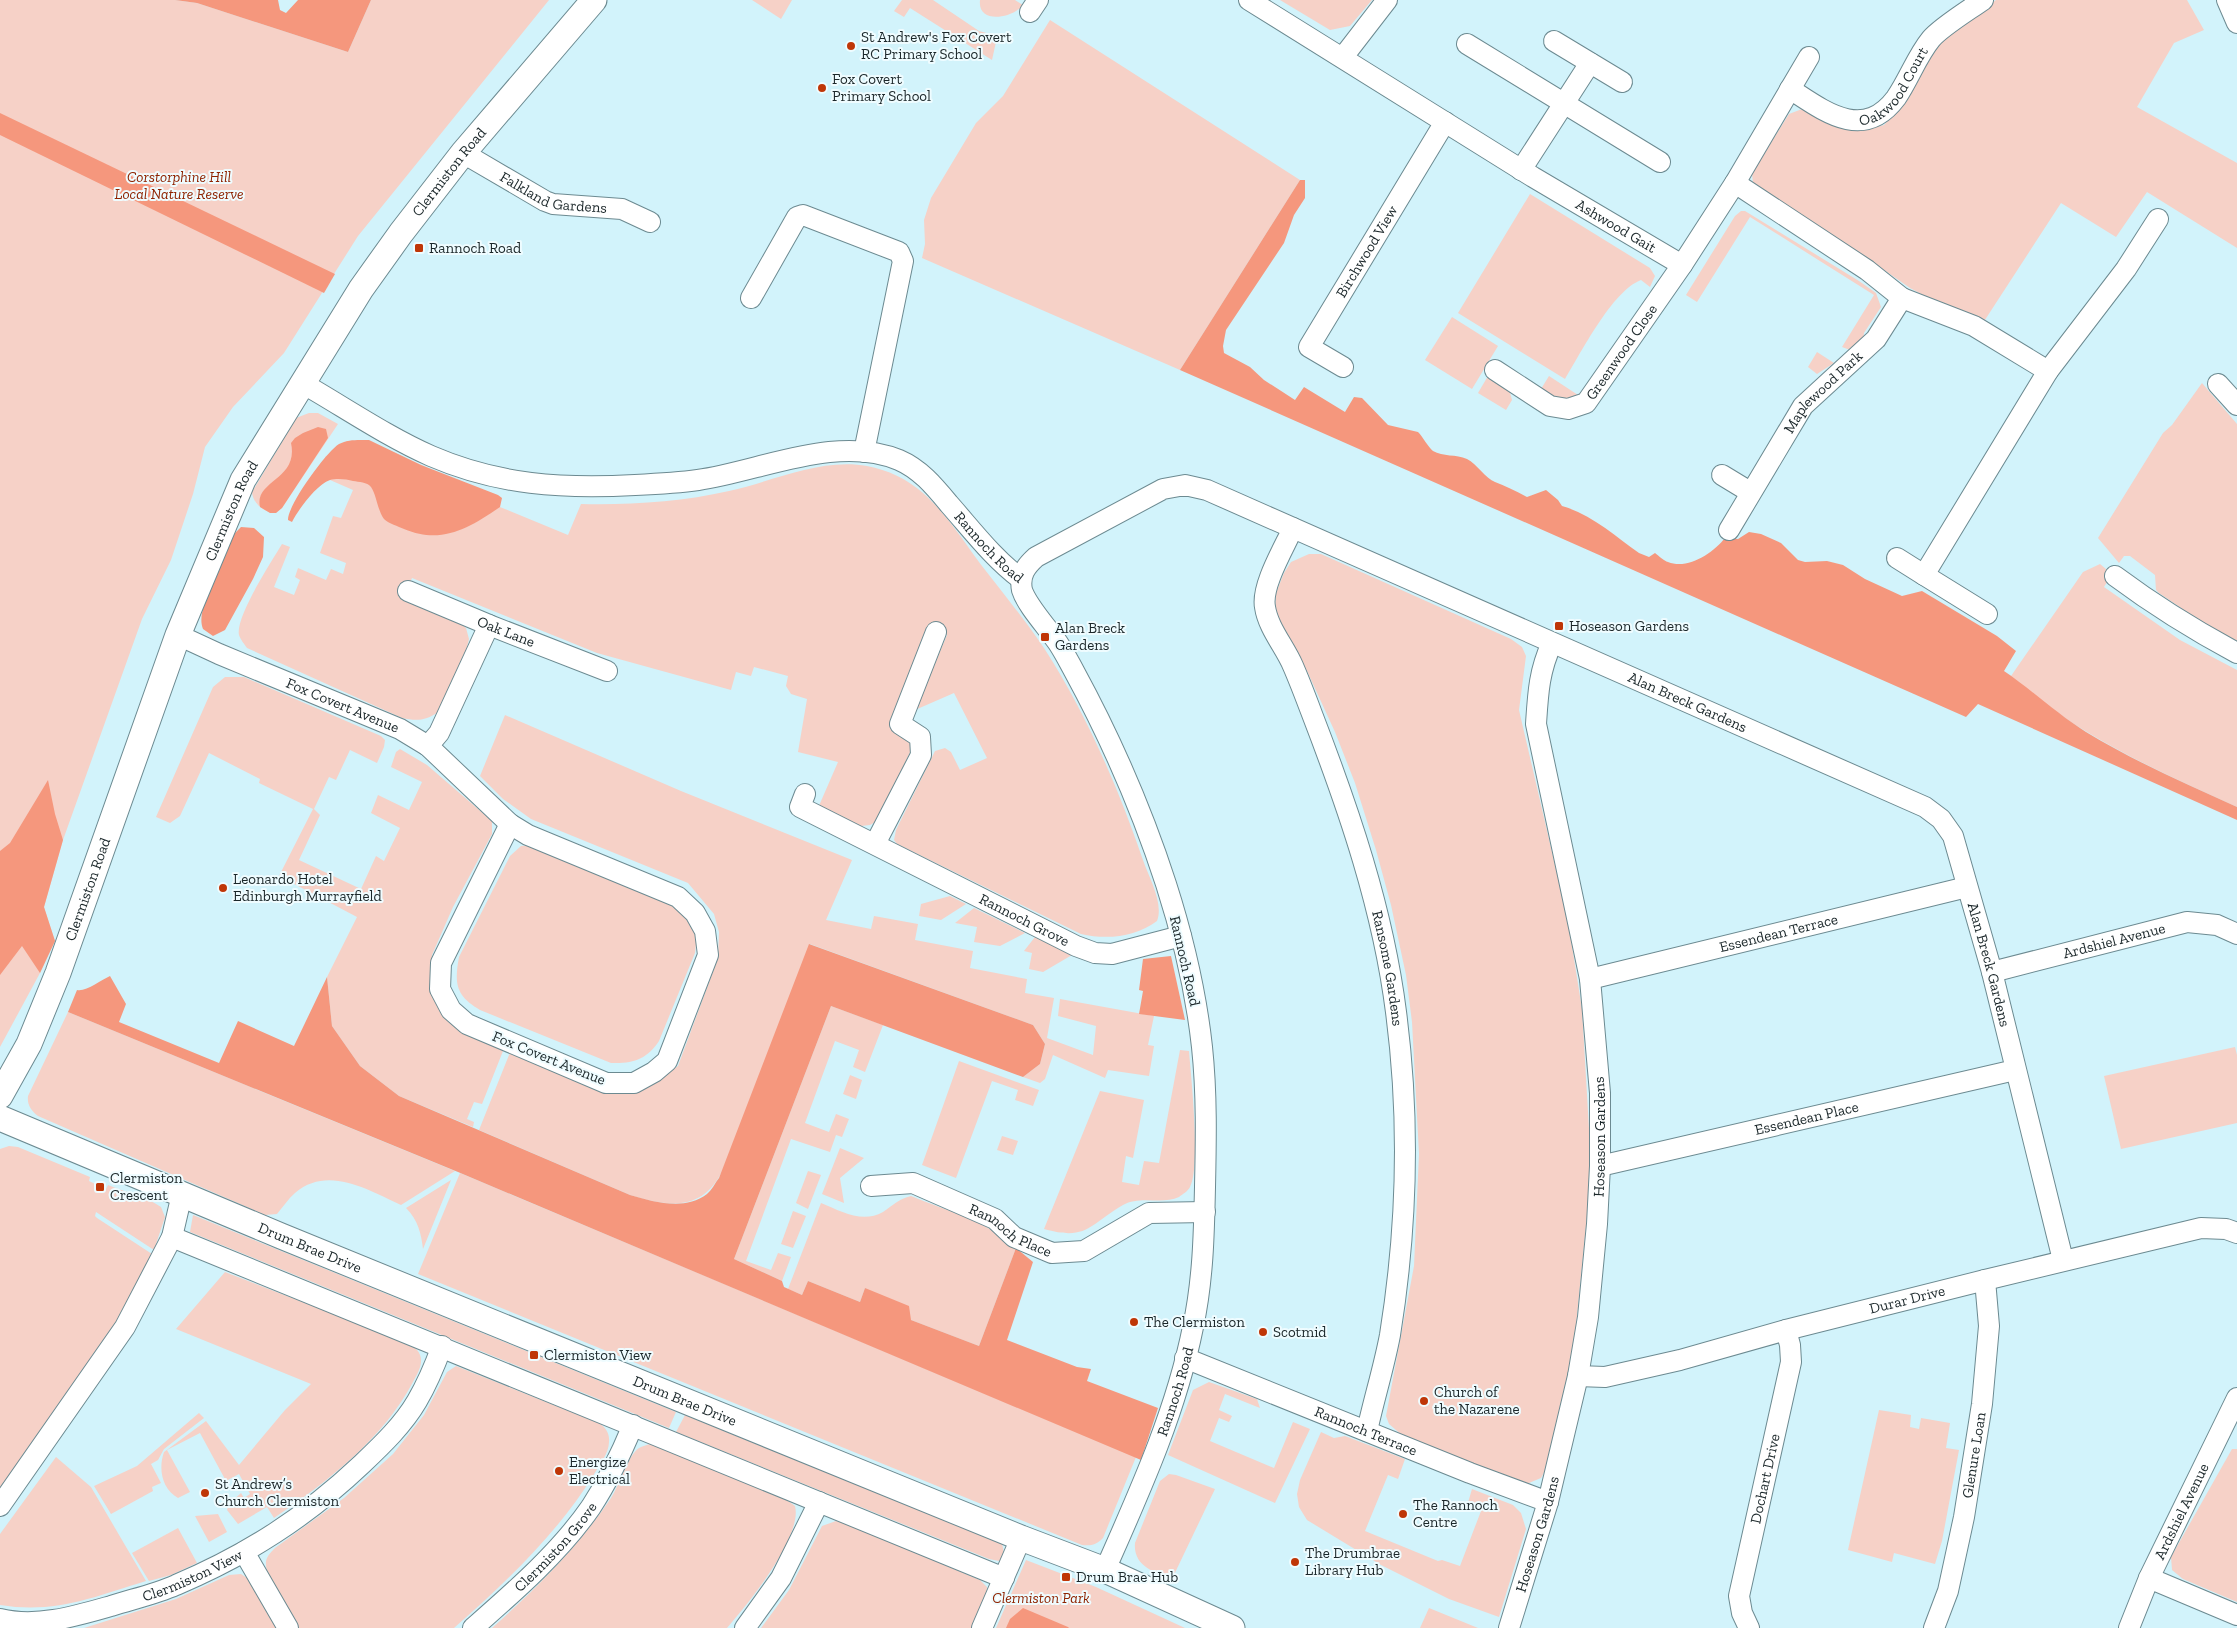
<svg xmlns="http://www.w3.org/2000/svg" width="2237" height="1628" viewBox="0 0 2237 1628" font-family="'Zilla Slab',serif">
	<rect width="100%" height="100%" fill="#d2f3fb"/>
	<!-- green -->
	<g fill="#f6d1c7">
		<path d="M0 0H175L197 3 348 52 371 0H549L358 236 284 353 233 407 205 447 193 494 171 560 142 619 63 840 44 907 55 941 40 973 0 1047Z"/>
		<path d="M752 0H792L781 19Z"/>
		<path d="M902 0H933L979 31 994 35 996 42 992 60 910 8 904 17 894 11Z"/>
		<path d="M980 0H1015L1023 5C1013 18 977 25 980 0Z"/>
		<path d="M1280 0H1372L1350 26 1330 30Z"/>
		<path d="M1996 0H2187L2204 30 2174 43 2137 107 2237 163V248L2147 192 2116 237 2061 203 1981 326 1910 288 1861 254 1761 193 1753 184 1752 173 1789 114 1802 109 1837 127 1860 131 1884 125 1902 104 1933 50 1951 30Z"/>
		<path d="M1050 20 1300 180 1180 370 922 258 925 244 924 220 931 198 976 123 1003 96Z"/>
		<path d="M1530 194 1650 268 1655 276 1650 287 1641 280C1612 291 1581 353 1565 379L1458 313Z"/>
		<path d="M1741 211H1745L1859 281 1876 293 1881 307 1864 333 1863 341 1850 350 1842 347 1874 295 1750 217 1697 302 1686 295 1735 216Z"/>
		<path d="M1452 317 1498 346 1472 389 1425 360Z"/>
		<path d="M1817 352 1834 363 1817 374 1808 367Z"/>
		<path d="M1488 376 1509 389 1512 400 1506 410 1478 393Z"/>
		<path d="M1549 376 1578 395C1566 405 1553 396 1541 389Z"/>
		<path d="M2202 383 2237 424V642L2200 621 2159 593 2156 590 2155 575 2130 556H2124L2119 563 2098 538 2163 433 2172 425Z"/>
		<path d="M309 413H318L338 424 282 508 275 513C264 512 253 504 252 492L296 418Z"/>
		<path d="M347 441 386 449 448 477 500 507 568 535 581 504C630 505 681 502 729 491 774 481 820 458 867 466 888 470 907 479 923 493 946 513 964 542 982 566 1003 593 1025 620 1044 648 1086 713 1118 787 1143 860 1149 878 1164 903 1157 921 1136 937 1107 940 1081 934L897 844 894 840 896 830 935 751 945 748 951 752 960 770 987 758 954 693 915 710 947 635 932 629 893 731 910 739 912 748 882 814 877 821 870 825 861 826 818 808 838 762 798 752 807 699 791 694 786 686 788 676 754 667 751 676 736 672 731 690 597 653 412 578 404 598 458 621 466 628 469 639 466 651 438 712C426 721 416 721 402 718L247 648C245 645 240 639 239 635 235 617 272 561 282 544L290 547 274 587 294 595 300 580 295 577 298 568 326 580 331 569 343 574 346 563 320 553 333 516 341 518 353 490 330 480 325 457Z"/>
		<path d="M1309 554H1321L1511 639 1522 647 1526 656 1519 710 1568 921 1582 1009 1590 1146 1588 1206 1573 1356 1547 1467 1541 1478 1524 1485 1403 1436 1389 1424 1386 1416 1414 1266 1419 1154 1412 1022 1406 975 1391 905 1376 850 1355 783 1335 732 1307 671 1282 630 1275 609 1276 593 1284 573 1291 562Z"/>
		<path d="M2100 564 2112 574 2104 587 2180 640 2237 670V807C2186 784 2135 761 2087 732 2059 716 2035 696 2011 676L2083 572Z"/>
		<path d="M225 677H244L381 736 385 740 384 747 377 763 350 750 336 780 329 777 314 809 320 815 299 860 361 889 376 856 384 861 400 828 371 813 378 795 409 810 422 782 391 767 396 752 400 749 427 765 492 821V834L453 907 432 955 431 989 505 1046 482 1104 474 1102 467 1119 474 1122 473 1127 399 1096 360 1066 332 1026 327 977 357 917 279 876 313 809 259 783 260 779 209 753 180 816 170 823 156 817 213 687Z"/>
		<path d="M505 715 681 791 852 860 826 920 871 929 874 916 918 924 915 940 973 951 970 968 1027 979 1025 993 1054 998 1047 1038 1093 1055 1096 1026 1058 1016 1060 999 1154 1016 1148 1045 1154 1046 1149 1076 1108 1070 1105 1078 1053 1055 1045 1079 1040 1083 1023 1077 1040 1064 1045 1044 1033 1025 810 944 723 1169C704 1212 668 1207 630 1195L479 1130 511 1050 572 1075 659 1079 678 1066 718 958 719 932 714 914 688 883 531 819 503 799 480 776Z"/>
		<path d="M534 845 683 909 697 936 695 953 659 1041C647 1059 633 1064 611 1063L480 1010C456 996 454 984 459 957L510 856 521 846Z"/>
		<path d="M950 896 966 904 941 920 919 916 921 904Z"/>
		<path d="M974 908 1025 933 1000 946 974 942 977 927 955 923Z"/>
		<path d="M1035 937 1072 955 1043 972 1029 969 1032 953 1024 951Z"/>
		<path d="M831 1006 883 1025 865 1072 853 1067 859 1050 835 1041 805 1123 829 1132 836 1114 849 1119 842 1137 836 1135 830 1152 791 1139 746 1261 771 1270 778 1253 791 1257 782 1281 734 1259Z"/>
		<path d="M68 1012 455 1171 401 1205C368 1190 328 1165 295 1193 288 1199 283 1207 277 1214L265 1215 38 1116C31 1110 27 1105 28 1096Z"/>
		<path d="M2235 1047 2237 1055V1123L2121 1149 2104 1076Z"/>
		<path d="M1180 1050 1189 1051C1191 1076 1201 1169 1190 1187 1188 1191 1183 1194 1179 1197 1162 1205 1140 1195 1123 1205 1089 1225 1087 1241 1044 1229L1100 1091 1144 1100 1133 1158 1126 1156 1122 1182 1139 1185 1144 1161 1159 1163Z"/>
		<path d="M959 1061 1039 1090 1033 1106 1015 1100 1018 1090 992 1081 956 1178 922 1165Z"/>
		<path d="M850 1075 862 1080 856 1099 843 1094Z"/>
		<path d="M1002 1136 1018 1141 1013 1155 997 1150Z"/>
		<path d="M9 1146 18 1147 90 1177 89 1181 106 1189 108 1185C127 1193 145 1196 161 1207L165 1217 154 1250 96 1212 95 1216 97 1218 152 1254 121 1316 0 1490V1149Z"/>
		<path d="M840 1148 864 1158 840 1178 844 1203 822 1194Z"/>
		<path d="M808 1171 821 1175 808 1209 796 1203Z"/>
		<path d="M460 1173 1136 1457 1103 1538C1096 1545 1091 1546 1082 1545L418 1274Z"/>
		<path d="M451 1180 423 1249C421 1233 418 1220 406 1208Z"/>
		<path d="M911 1196C947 1211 988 1221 1016 1248L979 1346 911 1320 865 1288 860 1302 808 1281 802 1295 788 1289 821 1203C841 1211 862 1224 883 1212 893 1205 899 1199 911 1196Z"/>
		<path d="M793 1211 806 1216 793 1248 781 1244Z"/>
		<path d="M193 1215 676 1412 669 1428 190 1232Z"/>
		<path d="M225 1272 408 1343C410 1345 415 1347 417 1350 426 1360 418 1373 413 1382 383 1439 326 1483 274 1518L267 1507 238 1524 227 1510 229 1504 241 1493 244 1498 250 1494 239 1474 226 1481 200 1433 167 1450 190 1492 178 1498C162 1489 158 1469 164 1452L206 1421 239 1465 285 1410 311 1384 176 1329Z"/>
		<path d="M456 1366 599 1423C605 1427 610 1433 609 1442 609 1453 599 1466 593 1476 556 1535 506 1582 454 1628H298C291 1614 266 1578 266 1565 265 1558 270 1553 275 1548L344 1498 393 1454 424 1415 447 1372Z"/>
		<path d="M1209 1382 1257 1399 1260 1408 1225 1394 1219 1410 1232 1416 1229 1422 1219 1418 1210 1441 1274 1468 1293 1422 1310 1429 1275 1503 1168 1455 1193 1390Z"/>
		<path d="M1879 1410 1911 1415 1910 1427 1919 1429 1921 1418 1950 1423 1946 1448 1959 1450 1942 1541 1935 1564 1894 1553 1892 1562 1848 1550Z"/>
		<path d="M199 1413 204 1418 164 1449 158 1460 151 1464 161 1483 152 1487 153 1491 111 1514 94 1486 137 1466Z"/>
		<path d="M685 1415 1002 1544C1004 1551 1005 1556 999 1561L989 1559 676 1432Z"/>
		<path d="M1321 1432 1334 1438 1345 1436 1405 1459 1398 1479 1388 1475 1365 1531 1438 1561 1442 1560 1460 1566 1481 1511 1467 1506 1472 1489 1513 1505 1521 1513 1526 1529 1499 1617 1449 1599 1381 1565 1307 1520 1299 1507 1297 1494 1300 1480Z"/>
		<path d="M650 1444 784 1498 795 1506C803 1537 747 1605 727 1628H492C536 1589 578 1547 611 1498 619 1486 628 1455 639 1448 642 1446 647 1445 650 1444Z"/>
		<path d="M2232 1449H2237V1602L2183 1579 2172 1570 2171 1557Z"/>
		<path d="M56 1457 91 1487 146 1581C94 1597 55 1614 0 1605V1534Z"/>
		<path d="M1169 1474 1176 1475 1215 1489 1172 1579C1154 1572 1133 1566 1135 1543L1160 1481Z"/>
		<path d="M218 1514 227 1532 209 1542 195 1516Z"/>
		<path d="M836 1521 848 1524 980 1580 987 1587 986 1599 971 1628H761L789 1590 822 1526Z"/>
		<path d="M178 1528 197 1563 171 1575 149 1581 132 1553Z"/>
		<path d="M1026 1560 1096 1587 1185 1628H996Z"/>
		<path d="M241 1574 247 1578 278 1628H84L176 1599 229 1575Z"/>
		<path d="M1429 1608 1478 1628H1420Z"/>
	</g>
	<!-- forest -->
	<g fill="#f5977d">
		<path d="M175 0H278L280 10 286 13 298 0H371L348 52 197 3Z"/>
		<path d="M0 114V113L335 274 324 293 0 135Z"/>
		<path d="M1300 180H1305V198L1294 215 1284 243 1226 330 1223 346 1224 353 1250 367 1264 380 1295 400 1304 387 1345 412 1354 397 1362 398 1388 425 1418 432C1423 437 1428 447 1433 451 1443 457 1456 454 1467 459 1477 464 1486 479 1495 482 1505 486 1516 491 1527 497L1546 490 1558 500 1562 506C1591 514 1615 536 1639 553L1649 557 1655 553C1659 556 1664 561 1668 562 1688 570 1713 553 1725 538L1738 539 1749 532 1761 534 1781 543 1798 560 1805 562 1827 561 1843 565 1865 579 1902 596 1922 591 1997 636 2016 651 2004 671C2032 690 2057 714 2086 732 2134 761 2186 784 2237 807V820L1978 704 1966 717 1180 370Z"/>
		<path d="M318 427 326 429 328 438 282 508 276 513H270L260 507C254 480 299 480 291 443L295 438 303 433Z"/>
		<path d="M369 440 421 465 498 495 502 498 500 507C469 528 442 545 404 529 398 526 389 524 384 519 377 509 377 496 371 487 367 482 359 482 353 481 347 479 336 478 330 480 316 485 298 510 292 522L288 520C287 506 326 452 339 444 348 439 359 440 369 440Z"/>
		<path d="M241 527 254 528 264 537 263 557 253 579 225 630 213 636 203 629C198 616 206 604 207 591L230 538Z"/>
		<path d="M48 780 55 814 63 840 44 907 55 941 40 973 22 946 0 975V851L10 843Z"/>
		<path d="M809 944 1033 1025 1045 1044 1040 1064 1023 1077 831 1006 734 1259 782 1281 784 1287 802 1295 808 1281 860 1302 865 1288 909 1306 911 1320 979 1346 1016 1248 1033 1262 1007 1340 1077 1367 1091 1369 1087 1381 1158 1408 1141 1460 458 1172 68 1012 77 990C86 992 101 980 110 976L126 1004 119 1022 219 1063 238 1021 294 1046 327 977 332 1026 360 1066 399 1096 630 1195C654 1202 685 1211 707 1194 712 1190 715 1183 719 1178Z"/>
		<path d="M1171 956 1185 1020 1139 1014 1143 991 1139 990 1143 959Z"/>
		<path d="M1023 1608 1068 1627 1069 1628H1006L1010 1619Z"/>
	</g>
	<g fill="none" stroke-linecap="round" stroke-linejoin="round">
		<defs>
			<g id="minor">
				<path id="s1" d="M1249 0 1533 177 1682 265"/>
				<path d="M2227 0 2237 23"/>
				<path d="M1030 12 1038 0"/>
				<path d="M1554 41 1622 82"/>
				<path d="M1467 44 1660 162"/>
				<path d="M1343 57 1387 0"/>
				<path id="s2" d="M1790 89C1824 111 1863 142 1896 98 1909 79 1917 56 1931 39 1941 27 1969 10 1983 0"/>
				<path id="s3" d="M463 153 545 201 553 204 622 209 650 222"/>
				<path d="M1521 170 1590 63"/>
				<path d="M751 298 797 217 803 215 899 252 903 261 864 452"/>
				<path d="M1902 298 1974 326 2048 371"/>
				<path id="s4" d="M1343 367 1309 347 1445 122"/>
				<path id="s5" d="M1495 370 1550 406 1568 409 1586 403 1682 265 1735 183 1809 57"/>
				<path id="s6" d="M302 383C344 407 386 436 431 456 498 485 562 489 635 485 656 484 677 483 698 480 761 471 837 434 899 460 920 469 934 486 949 504 972 530 993 558 1021 579"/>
				<path d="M2218 384 2237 405"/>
				<path d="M1722 475 1750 492"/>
				<path id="s7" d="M1293 528C1284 548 1261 586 1265 607 1268 628 1285 647 1293 666 1300 682 1306 698 1312 714 1349 810 1383 909 1396 1012 1410 1119 1407 1229 1390 1335 1384 1367 1374 1399 1367 1431"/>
				<path id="s8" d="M1729 530 1803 406 1876 339 1902 298 1867 270 1735 183"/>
				<path d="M1897 558 1924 575"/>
				<path d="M2115 576C2154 605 2194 630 2237 653"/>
				<path id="s9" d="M408 591 489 625 607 671"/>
				<path d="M1987 614 1924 575 2048 371 2126 269 2158 219"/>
				<path id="s10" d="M178 635 219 654 400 729 428 746 510 824"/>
				<path d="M428 746 439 733 489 625"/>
				<path id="s11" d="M805 794 800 807 1076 946 1095 953 1112 954 1181 936"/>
				<path d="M510 824 528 835 678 897 695 913 705 931 708 955 667 1061 654 1072 634 1083H606L467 1024 451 1010 440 989 441 963Z"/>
				<path d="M875 844 921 755 920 737 900 724 936 632"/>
				<path id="s12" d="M1992 972 2187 922 2217 925 2237 934"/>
				<path id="s13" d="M1590 979 1967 887"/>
				<path id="s14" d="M1600 1166 2015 1070"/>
				<path id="s15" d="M871 1186 913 1183 995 1219 1014 1237 1052 1253 1084 1251 1149 1213 1205 1212"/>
				<path d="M172 1237 1004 1578"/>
				<path id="s16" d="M1185 1358 1470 1473 1548 1502"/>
				<path id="s17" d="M1578 1376 1605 1377 1680 1360 1786 1330 1985 1280 2201 1228 2226 1229 2237 1233"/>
				<path d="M0 1506 125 1327 172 1237 182 1194"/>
				<path d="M244 1552 288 1628"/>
				<path id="s18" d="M1105 1570C1140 1491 1176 1412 1193 1327 1203 1280 1204 1235 1205 1187 1206 1141 1207 1094 1202 1047 1196 992 1183 937 1166 884 1142 810 1111 739 1074 671 1069 662 1064 652 1058 643 1048 628 1027 606 1022 590 1019 575 1026 566 1036 557L1163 489 1185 485 1207 490 1925 807 1941 819 1953 836 1992 972 2063 1260"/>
				<path d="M2149 1578 2237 1615"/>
				<path id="s19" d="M0 1619C37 1628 76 1616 111 1606 133 1599 156 1594 176 1585 247 1555 306 1517 362 1464 382 1445 403 1425 417 1401 427 1384 435 1365 442 1346"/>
				<path id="s20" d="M473 1628C514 1592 560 1552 591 1507 608 1481 621 1454 633 1425"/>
				<path d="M745 1628 781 1578 819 1502"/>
				<path d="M982 1628 1021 1538"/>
				<path id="s21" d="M1509 1628 1548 1502 1578 1376 1588 1317 1597 1224 1600 1166V1093L1590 979 1536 724C1538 693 1539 671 1552 643"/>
				<path id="s22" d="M1749 1628 1742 1613 1739 1596 1791 1362 1790 1345 1786 1330"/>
				<path id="s23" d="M1934 1628 1948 1591 1964 1517 1982 1404 1989 1326 1985 1280"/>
				<path id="s24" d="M2129 1628 2149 1578 2237 1398"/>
			</g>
			<g id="tertiary">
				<path id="s25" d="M0 1096 29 1044 58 973 178 635 243 480 361 289 401 233 463 153 594 0"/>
				<path id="s26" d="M0 1118 281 1236 1021 1538 1105 1570 1232 1628"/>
			</g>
		</defs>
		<!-- minor casing -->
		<use href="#minor" stroke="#6c8a91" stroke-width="22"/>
		<!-- tertiary casing -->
		<use href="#tertiary" stroke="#6c8a91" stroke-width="27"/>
		<!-- minor -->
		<use href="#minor" stroke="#fff" stroke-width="20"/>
		<!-- tertiary -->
		<use href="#tertiary" stroke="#fff" stroke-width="25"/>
	</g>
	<!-- markers -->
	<g fill="#bf3607" stroke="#effcff" stroke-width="2">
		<circle cx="851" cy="46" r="5"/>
		<circle cx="822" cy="88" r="5"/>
		<rect x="414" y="243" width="10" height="10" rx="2.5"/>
		<rect x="1554" y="621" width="10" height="10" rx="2.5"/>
		<rect x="1040" y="632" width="10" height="10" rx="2.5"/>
		<circle cx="223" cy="888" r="5"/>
		<rect x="95" y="1182" width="10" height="10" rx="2.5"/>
		<circle cx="1134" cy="1322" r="5"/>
		<circle cx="1263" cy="1332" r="5"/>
		<rect x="529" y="1350" width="10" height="10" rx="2.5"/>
		<circle cx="1424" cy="1401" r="5"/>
		<circle cx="559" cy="1471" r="5"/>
		<circle cx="205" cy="1493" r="5"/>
		<circle cx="1403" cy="1514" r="5"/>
		<circle cx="1295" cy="1562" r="5"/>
		<rect x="1061" y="1572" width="10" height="10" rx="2.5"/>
	</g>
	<g text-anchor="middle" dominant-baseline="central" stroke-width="4" stroke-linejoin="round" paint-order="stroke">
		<!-- poi labels -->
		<g font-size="15" fill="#1b272a" stroke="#effcff" text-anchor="start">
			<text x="861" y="37">St Andrew's Fox Covert<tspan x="861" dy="17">RC Primary School</tspan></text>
			<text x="832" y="79">Fox Covert<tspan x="832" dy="17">Primary School</tspan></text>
			<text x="429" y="248">Rannoch Road</text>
			<text x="1569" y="626">Hoseason Gardens</text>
			<text x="1055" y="628">Alan Breck<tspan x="1055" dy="17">Gardens</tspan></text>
			<text x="233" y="879">Leonardo Hotel<tspan x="233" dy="17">Edinburgh Murrayfield</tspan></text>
			<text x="110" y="1178">Clermiston<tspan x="110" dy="17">Crescent</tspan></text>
			<text x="1144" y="1322">The Clermiston</text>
			<text x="1273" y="1332">Scotmid</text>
			<text x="544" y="1355">Clermiston View</text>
			<text x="1434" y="1392">Church of<tspan x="1434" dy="17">the Nazarene</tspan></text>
			<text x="569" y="1462">Energize<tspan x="569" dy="17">Electrical</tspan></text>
			<text x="215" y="1484">St Andrew’s<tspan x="215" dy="17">Church Clermiston</tspan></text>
			<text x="1413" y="1505">The Rannoch<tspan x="1413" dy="17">Centre</tspan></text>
			<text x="1305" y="1553">The Drumbrae<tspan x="1305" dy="17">Library Hub</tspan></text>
			<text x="1076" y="1577">Drum Brae Hub</text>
		</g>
		<!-- street labels -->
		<g font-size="15" fill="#1b272a" stroke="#effcff">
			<text stroke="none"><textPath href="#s2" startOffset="128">Oakwood Court</textPath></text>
			<text stroke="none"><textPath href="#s25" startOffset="1034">Clermiston Road</textPath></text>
			<text stroke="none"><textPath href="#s3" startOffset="101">Falkland Gardens</textPath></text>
			<text stroke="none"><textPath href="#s1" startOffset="431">Ashwood Gait</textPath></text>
			<text stroke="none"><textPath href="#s4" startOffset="151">Birchwood View</textPath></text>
			<text stroke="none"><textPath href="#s5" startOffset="165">Greenwood Close</textPath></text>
			<text stroke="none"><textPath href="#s8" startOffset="168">Maplewood Park</textPath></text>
			<text stroke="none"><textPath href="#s25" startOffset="630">Clermiston Road</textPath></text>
			<text stroke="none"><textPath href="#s6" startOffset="751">Rannoch Road</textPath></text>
			<text stroke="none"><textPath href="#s9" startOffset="106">Oak Lane</textPath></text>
			<text stroke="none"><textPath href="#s18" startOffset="1788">Alan Breck Gardens</textPath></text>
			<text stroke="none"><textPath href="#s10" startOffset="179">Fox Covert Avenue</textPath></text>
			<text stroke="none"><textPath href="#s25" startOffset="225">Clermiston Road</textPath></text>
			<text stroke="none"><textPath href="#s11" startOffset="265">Rannoch Grove</textPath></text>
			<text stroke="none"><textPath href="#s13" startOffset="194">Essendean Terrace</textPath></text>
			<text stroke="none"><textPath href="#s12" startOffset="126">Ardshiel Avenue</textPath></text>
			<text transform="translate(1185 961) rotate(77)">Rannoch Road</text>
			<text stroke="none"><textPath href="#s18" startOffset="2222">Alan Breck Gardens</textPath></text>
			<text stroke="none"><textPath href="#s7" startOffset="468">Ransome Gardens</textPath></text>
			<text transform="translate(549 1058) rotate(22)">Fox Covert Avenue</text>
			<text stroke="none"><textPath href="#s14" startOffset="212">Essendean Place</textPath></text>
			<text stroke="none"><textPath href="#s21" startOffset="502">Hoseason Gardens</textPath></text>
			<text stroke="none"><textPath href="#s15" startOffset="151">Rannoch Place</textPath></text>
			<text stroke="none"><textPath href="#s26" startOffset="336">Drum Brae Drive</textPath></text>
			<text stroke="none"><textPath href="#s17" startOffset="339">Durar Drive</textPath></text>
			<text stroke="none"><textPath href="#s18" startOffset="192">Rannoch Road</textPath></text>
			<text stroke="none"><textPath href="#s26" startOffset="741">Drum Brae Drive</textPath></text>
			<text stroke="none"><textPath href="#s16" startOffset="195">Rannoch Terrace</textPath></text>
			<text stroke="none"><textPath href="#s23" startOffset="178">Glenure Loan</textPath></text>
			<text stroke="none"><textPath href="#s22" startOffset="154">Dochart Drive</textPath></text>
			<text stroke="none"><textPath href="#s24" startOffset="128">Ardshiel Avenue</textPath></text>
			<text stroke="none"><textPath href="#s21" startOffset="98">Hoseason Gardens</textPath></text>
			<text stroke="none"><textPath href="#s20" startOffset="116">Clermiston Grove</textPath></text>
			<text stroke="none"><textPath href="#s19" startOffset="200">Clermiston View</textPath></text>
		</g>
		<!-- park labels -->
		<g font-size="15" font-style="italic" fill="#8f2300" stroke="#effcff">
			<text x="179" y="177">Corstorphine Hill<tspan x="179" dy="17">Local Nature Reserve</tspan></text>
			<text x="1041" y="1598">Clermiston Park</text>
		</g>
	</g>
</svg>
